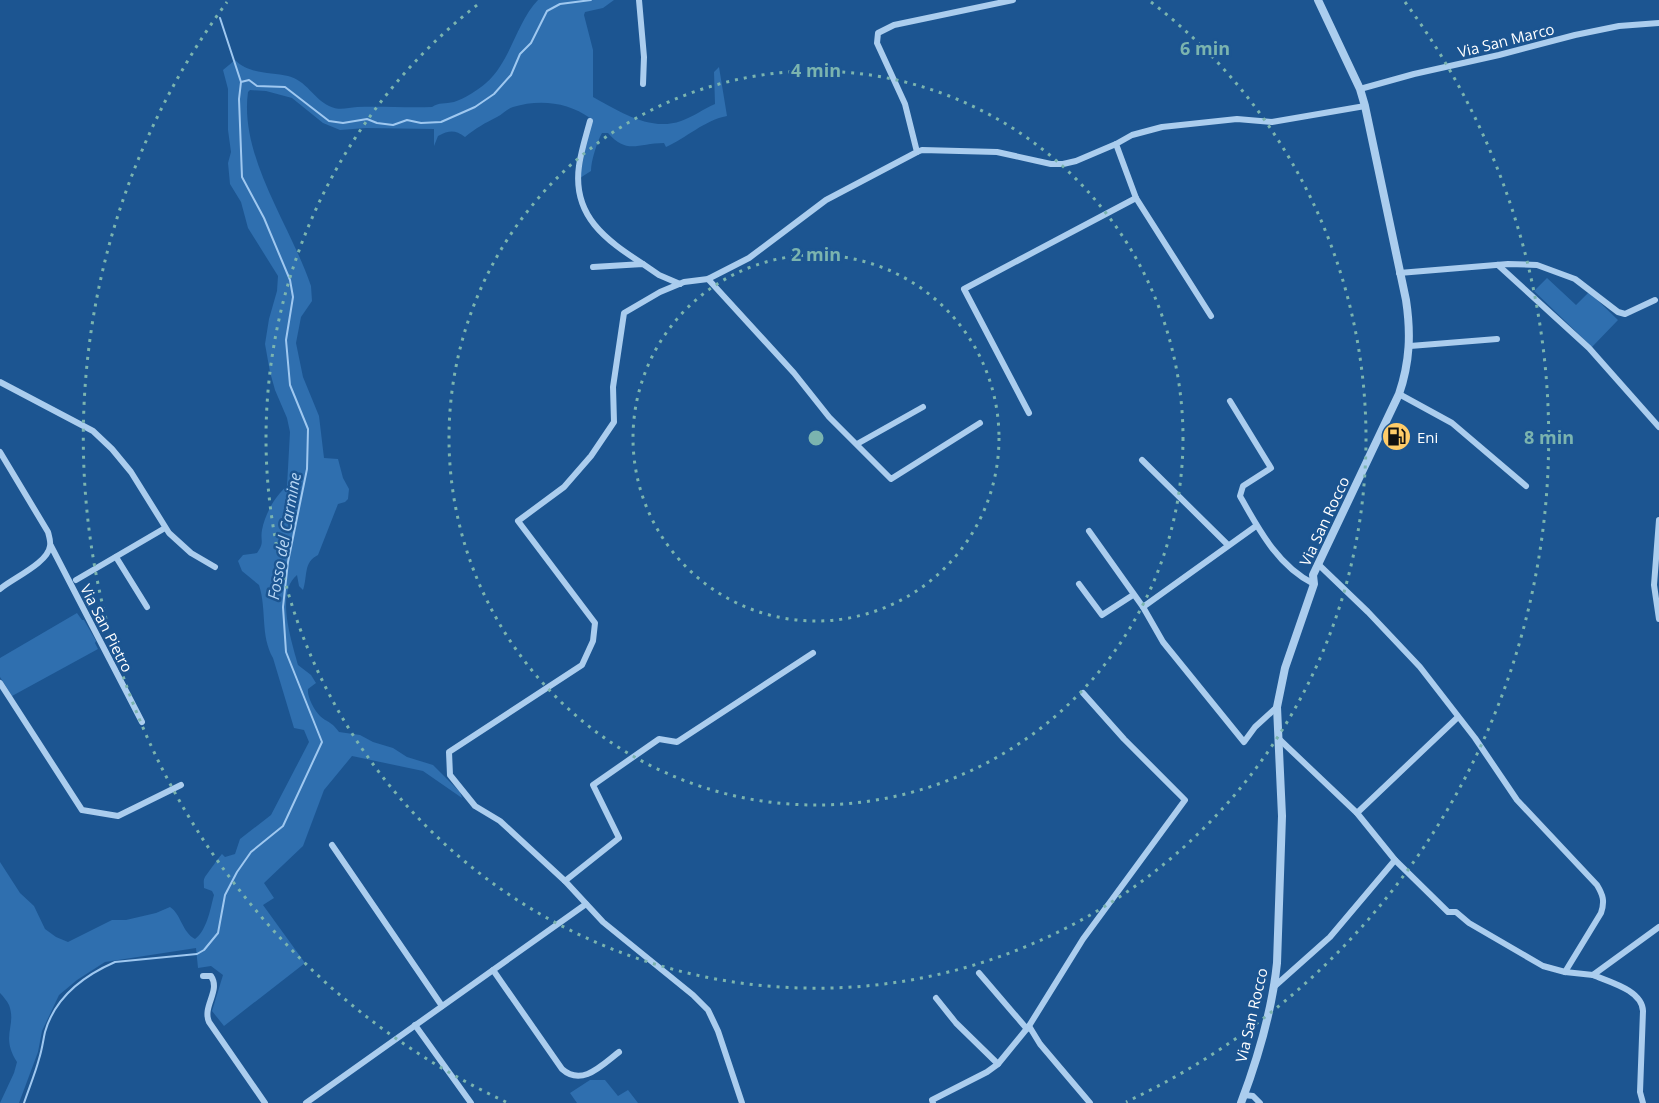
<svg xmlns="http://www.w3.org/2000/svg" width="1659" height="1103" viewBox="0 0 1659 1103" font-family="'Open Sans',sans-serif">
	<rect width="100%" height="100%" fill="#1c5591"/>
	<!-- green -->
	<g fill="#2f6faf">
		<path d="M538 0H614L603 8 585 12 584 15 593 50V97C619 111 650 132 681 121 693 117 703 109 715 104L714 72 719 67 727 116C705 120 686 138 666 147L664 143C638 143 627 155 608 133H602C597 142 591 161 591 171L580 178 590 118C568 102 539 99 513 107 507 109 503 114 497 117 485 123 476 128 465 137 455 130 450 130 438 136L434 146V129L366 128 340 130 323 123 292 98 266 91 250 90 248 92C239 157 291 226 311 286L312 301 301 317 296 343 303 377 319 416 324 458 338 459 343 478 349 489 348 499 345 502 338 504 318 555C303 562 308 576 303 590L299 586 297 575C275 593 292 642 298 665L311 675 316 683 308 689C307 697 314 710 320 716 328 723 331 721 339 732L360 735 373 742 393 748 407 757 433 765 460 792 462 798 423 771 352 756 324 790 303 846 264 883 274 898 263 905 305 963 224 1026 212 1011 223 975 211 966 198 968 196 948 105 962 77 980 59 995 42 1031 38 1052 19 1103H0L14 1073 17 1062C0 1036 17 1026 9 1005 7 1001 3 996 0 993V862L20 893 34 906 45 929 56 937 68 942 112 920H126L156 913 170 907C181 914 182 932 195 939 207 930 210 910 214 895L212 891 204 888C204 884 203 880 205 877 207 874 220 856 222 854L225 857 235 854 240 839 271 815 309 742 304 730 294 728 273 658C260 635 267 610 259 585L242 571 238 561 243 555 257 553C265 542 260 541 262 530 265 514 275 496 287 486L290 432 287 418 275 390 270 372 265 344 269 319 277 291 278 276 248 228 241 202 230 184 228 163 231 152 228 130V89L223 70 235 60C248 74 271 72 288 76 306 80 314 99 329 106 339 111 347 108 357 107 381 106 407 108 432 107 439 102 445 104 454 102 464 99 478 90 486 83 511 61 516 23 538 0Z"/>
		<path d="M1547 278 1576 305 1589 292 1618 320 1592 347 1534 291Z"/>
		<path d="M77 613 82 620H84L96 641 95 643 98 649 12 696 0 677V658Z"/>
		<path d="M590 1080H605L618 1096 628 1090 638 1103H577L570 1093Z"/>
	</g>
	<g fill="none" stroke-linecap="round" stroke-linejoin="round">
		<!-- stream -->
		<g stroke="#9fc8f0" stroke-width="2">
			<path d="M241 82 249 80 257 86 285 87 329 121 343 123 367 119 377 123 393 125 407 120 421 123 441 122 475 107 494 94 511 75 520 54 531 43 547 11 560 4 591 0"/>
			<path d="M24 1103C29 1088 35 1074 39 1059 42 1050 43 1041 45 1032 55 997 83 976 115 962L197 954 204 950 218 933 225 895 237 872 251 852 283 826 322 742 286 652 283 607 288 562 307 469 308 429 290 385 286 340 293 297 290 280 264 218 242 177 239 99 241 82 220 18"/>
		</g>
		<!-- minor -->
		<g stroke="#abcdee" stroke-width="6">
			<path d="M639 0 644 57 643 84"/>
			<path d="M1360 89 1414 74 1499 55 1575 35 1619 26 1659 23"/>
			<path d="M590 121C586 136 581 151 579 166 572 216 606 240 643 264"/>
			<path d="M1116 144 1136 198 1211 316"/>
			<path d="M917 152 922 150 997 152 1051 164H1063L1076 161 1116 144 1132 135 1162 127 1237 119 1272 122 1365 106"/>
			<path d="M1498 265 1589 348 1659 427"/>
			<path d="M593 267 643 264 659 275 680 284"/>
			<path d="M1399 273 1508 264 1537 265 1575 279 1618 312 1625 314 1655 300"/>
			<path d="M708 279 794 373 829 417 891 479 980 423"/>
			<path d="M1410 346 1497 339"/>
			<path d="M0 382 93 431 112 449 131 472 169 533 191 553 215 567"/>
			<path d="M1399 394 1452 423 1526 486"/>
			<path d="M1230 401 1271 468 1243 486 1240 496C1259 530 1278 566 1314 584"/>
			<path d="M1029 413 964 289 1136 198"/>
			<path d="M857 444 923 407"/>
			<path d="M0 452 48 532C49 536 51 542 50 546 48 563 13 578 0 589"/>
			<path d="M1142 460 1228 545"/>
			<path d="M1659 520 1654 585 1659 619"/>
			<path d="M1089 531 1143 607 1163 642 1244 742 1255 727 1277 707"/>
			<path d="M51 546 142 722"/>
			<path d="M116 557 147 607"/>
			<path d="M1318 564 1368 612 1420 667 1475 738 1517 800 1597 885C1603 895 1605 901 1601 913L1565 972"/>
			<path d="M76 580 165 528"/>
			<path d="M1079 584 1102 615 1133 595"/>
			<path d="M1143 607 1256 526"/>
			<path d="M0 683 82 810 118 816 181 785"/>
			<path d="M1278 738 1357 813 1395 860 1448 912H1456L1469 923 1543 966 1565 972 1593 975 1659 927"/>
			<path d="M1357 813 1458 717"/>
			<path d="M332 845 442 1006"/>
			<path d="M565 881 619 838 593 785 659 739 677 742 813 653"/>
			<path d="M493 970 562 1069C582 1087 602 1065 619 1052"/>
			<path d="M979 973 1027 1029"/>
			<path d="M1593 975C1609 982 1642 990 1643 1011L1640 1092 1643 1103"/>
			<path d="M203 976H211C221 991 202 1006 209 1022L265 1103"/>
			<path d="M1275 986 1330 937 1395 860"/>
			<path d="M936 998 956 1023 998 1064"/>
			<path d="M415 1025 471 1103"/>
			<path d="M1029 1026 1040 1044 1090 1103"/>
			<path d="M1244 1095 1253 1096 1260 1103"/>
			<path d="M306 1103 586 904"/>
			<path d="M742 1103 718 1031 708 1010 693 995 603 922 565 881 500 821 475 806 450 775 449 752 582 665 593 641 595 623 518 521 564 487 591 456 614 422 613 387 624 313 660 292 684 282 708 279 749 258 826 200 917 152 905 104 877 43 878 33 894 25 1013 0"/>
			<path d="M933 1103 932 1100 987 1072 998 1064 1029 1026 1083 939 1185 800 1124 739 1083 693"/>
		</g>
		<!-- tertiary -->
		<path stroke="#abcdee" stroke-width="8" d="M1241 1103C1258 1058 1272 1011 1277 963L1282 816 1277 707 1285 668 1314 584 1313 575 1399 394C1410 362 1411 333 1406 300L1365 106 1360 89 1318 0"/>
	</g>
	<!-- distance rings -->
	<g fill="none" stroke="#7bb4af" stroke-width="3" stroke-dasharray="3 6">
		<circle cx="816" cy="438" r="183"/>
		<circle cx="816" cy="438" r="367"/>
		<path d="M1151 2A550 550 0 1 1 481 2"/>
		<path d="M506 1102A733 733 0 0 1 227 2M1405 2A733 733 0 0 1 1126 1102"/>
	</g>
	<!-- icons -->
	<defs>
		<symbol id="fuel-disc" viewBox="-11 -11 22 22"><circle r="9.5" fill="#ffcc69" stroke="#1c5591"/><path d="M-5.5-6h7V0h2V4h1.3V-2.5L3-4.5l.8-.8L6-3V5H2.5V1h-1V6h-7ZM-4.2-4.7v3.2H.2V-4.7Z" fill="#111"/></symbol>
	</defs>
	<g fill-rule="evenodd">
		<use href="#fuel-disc" x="1380" y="420" width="33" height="33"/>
	</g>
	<g text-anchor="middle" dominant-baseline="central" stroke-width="5" stroke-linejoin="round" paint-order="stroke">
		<!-- street labels -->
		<g font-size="15" fill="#fff" stroke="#1c5591">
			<text transform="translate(1506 40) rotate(-14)">Via San Marco</text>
			<text transform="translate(1324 521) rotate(-65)">Via San Rocco</text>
			<text transform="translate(107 628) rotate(63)">Via San Pietro</text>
			<text transform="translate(1251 1015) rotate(-77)">Via San Rocco</text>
		</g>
		<!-- poi labels -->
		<g font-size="15" fill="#fff" stroke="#1c5591" text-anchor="start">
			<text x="1417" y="437">Eni</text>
		</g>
		<!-- water labels -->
		<g font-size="16" font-style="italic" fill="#b8d7f5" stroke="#1c5591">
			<text transform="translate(284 536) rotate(-80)">Fosso del Carmine</text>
		</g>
	</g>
	<circle cx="816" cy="438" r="9" fill="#7bb4af" stroke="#1c5591" stroke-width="3"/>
	<g font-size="18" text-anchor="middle" font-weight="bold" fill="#7bb4af" stroke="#1c5591" stroke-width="5" stroke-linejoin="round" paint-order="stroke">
		<text x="1205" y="55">6 min</text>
		<text x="816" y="77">4 min</text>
		<text x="816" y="261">2 min</text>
		<text x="1549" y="444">8 min</text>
	</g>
</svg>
